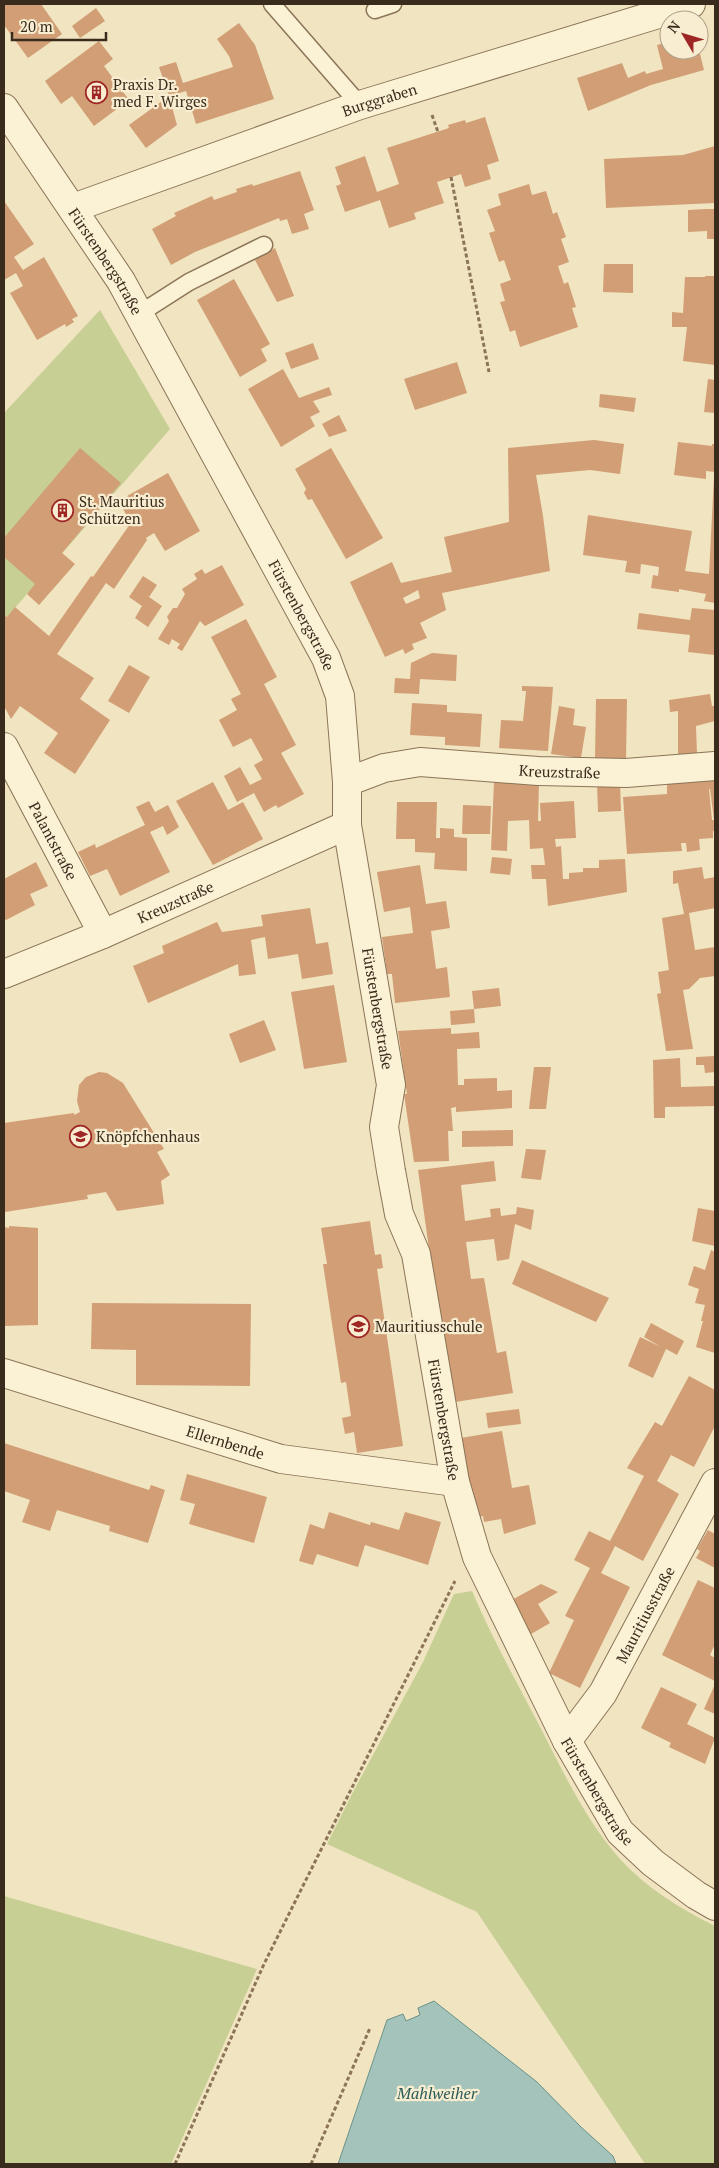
<svg xmlns="http://www.w3.org/2000/svg" width="719" height="2168" viewBox="0 0 719 2168" font-family="'PT Serif',serif">
	<rect width="100%" height="100%" fill="#f1e4c1"/>
	<!-- green -->
	<g fill="#c7cf94">
		<path d="M100 310 170 429 7 617 4 614V413Z"/>
		<path d="M472 1591C491 1636 515 1679 538 1723 562 1769 585 1820 620 1859 646 1888 681 1909 715 1926V2164H645L477 1912 327 1844 352 1794 423 1662 454 1594Z"/>
		<path d="M4 1896 257 1969 171 2164H4Z"/>
	</g>
	<!-- water -->
	<path fill="#a4c3bb" stroke="#6a9289" d="M434 2001 537 2082 581 2127 613 2156 616 2164H338L387 2020 403 2014 406 2021 420 2015 418 2008Z"/>
	<!-- building -->
	<g fill="#d19e75" fill-rule="evenodd">
		<path d="M4 4H41L62 34 28 58 4 25Z"/>
		<path d="M96 8 105 21 80 38 72 26Z"/>
		<path d="M239 23 255 45 274 99 196 124 186 91 169 96 159 67 176 62 183 83 233 67 229 56 217 39Z"/>
		<path d="M99 41 113 59 104 66 129 100 94 126 72 96 61 104 45 81Z"/>
		<path d="M669 42V50H699L704 70 651 85 588 111 577 78 622 63 628 78 645 71 646 74 663 69 657 45Z"/>
		<path d="M169 96 177 125 146 148 129 125Z"/>
		<path d="M485 117 499 161 487 165 491 179 465 187 461 174 437 182 444 203 414 213 416 219 389 228 380 200 345 212 336 186 341 184 335 167 365 156 377 192 399 184 387 148 449 128 448 125 465 120 466 123Z"/>
		<path d="M715 146V203L606 208 604 159 683 155Z"/>
		<path d="M300 171 314 210 304 214 309 229 292 234 287 219 280 221 279 218 195 252 171 265 152 229 176 216 174 213 212 196 214 200 237 192 236 189 252 184 253 186Z"/>
		<path d="M529 184 532 195 546 191 553 214 557 212 566 237 561 239 569 262 558 266 564 284 568 282 576 307 572 308 578 327 520 347 515 330 510 332 500 302 505 301 500 284 511 280 504 260 499 262 489 233 495 231 487 210 501 205 498 194Z"/>
		<path d="M4 201 34 244 14 257 23 270 44 257 78 316 72 319 74 322 66 327 65 324 37 340 10 293 23 286 16 273 4 280Z"/>
		<path d="M706 209H715V239H707V231L688 232V210Z"/>
		<path d="M275 248 294 296 277 302 255 260Z"/>
		<path d="M604 264H633V293L603 292Z"/>
		<path d="M705 276H715V365L683 361 687 327H672V312L683 313 685 277H705Z"/>
		<path d="M234 279 270 344 261 349 267 361 240 377 197 300Z"/>
		<path d="M313 343 319 359 291 369 285 353Z"/>
		<path d="M457 362 467 393 415 410 404 379Z"/>
		<path d="M283 369 299 398 329 387 332 395 313 401 320 412 310 417 315 426 281 447 248 389Z"/>
		<path d="M708 379 715 380V413L704 412Z"/>
		<path d="M600 394 636 398 634 412 599 407Z"/>
		<path d="M339 415 347 431 329 437 322 424Z"/>
		<path d="M594 440 624 444 620 474 590 470 536 475 543 516 550 571 442 593 446 610 420 623 427 638 412 644 414 649 405 654 403 649 385 657 350 582 392 562 401 583 452 572 444 537 509 522 508 448ZM418 590 420 598 406 604 403 598Z"/>
		<path d="M678 442 712 446V444H715V472L706 471V479L674 475Z"/>
		<path d="M80 448 121 483 62 553 75 564 39 605 27 594 35 584 4 557V538Z"/>
		<path d="M331 448 383 538 346 559 312 499 308 500 304 493 306 489 295 469Z"/>
		<path d="M168 473 200 531 165 551 154 533 146 538 147 540 114 589 106 583 57 654 94 678 80 699 110 720 75 774 44 753 58 733 20 706 11 719 4 706V614L7 617 15 607 49 636 91 576 93 577 128 527 124 521 127 516 122 507 131 503 127 496Z"/>
		<path d="M714 477 715 603 704 601 706 594 679 589V592L651 588 653 575 658 576 659 567 641 564 640 574 625 572 627 561 583 555 588 515 692 531 685 571 709 574Z"/>
		<path d="M222 565 244 605 205 626 200 621 182 651 177 648 180 644 172 639 169 645 158 639 169 621 167 617 173 608H177L185 594 182 589 197 579 194 574 202 569 205 574Z"/>
		<path d="M143 576 157 585 149 597 162 606 148 627 135 618 142 606 129 597Z"/>
		<path d="M692 608 715 610V655L688 652 690 635 637 629 639 613 690 620Z"/>
		<path d="M246 619 277 677 264 684 296 745 281 753 304 794 278 808 276 805 264 812 254 793 237 802 224 776 240 767 250 785 262 779 254 765 263 760 251 738 233 747 219 720 237 710 231 699 241 694 211 637Z"/>
		<path d="M432 653 457 655 456 681 420 679 419 694 394 693 395 678 410 679 411 663Z"/>
		<path d="M129 665 150 677 129 713 108 701Z"/>
		<path d="M522 686 553 687 548 751 499 748 501 720 523 721 526 691H522Z"/>
		<path d="M710 694 712 706H715V721L696 726 697 754 678 756V711L670 712 669 700Z"/>
		<path d="M596 699H627L626 760 595 759Z"/>
		<path d="M412 703 447 705V712L482 714 480 747 445 745V737L410 735Z"/>
		<path d="M559 706 575 709 573 725 586 727 581 758 551 754Z"/>
		<path d="M715 778V831H713V838L699 839 700 850 687 852 686 843H681L682 851 627 854 623 797 667 794V784ZM709 789H710L714 820H712Z"/>
		<path d="M213 782 228 810 243 802 263 839 213 865 176 801Z"/>
		<path d="M494 782 539 783 538 821H541L540 803 574 801 576 838 555 839 556 847 561 846 563 879H569V873L583 872V868H599V860L625 859 627 892 548 906 546 879H532L531 865H545L543 848 530 849 529 820 508 821 507 851 491 850Z"/>
		<path d="M620 782 621 811 598 812 597 783Z"/>
		<path d="M149 801 155 812 168 805 179 827 167 835 163 826 150 832 170 872 120 896 107 869 90 876 78 852 95 844 96 848 145 825 136 807Z"/>
		<path d="M397 802H437L436 838H440V828L454 829V837L467 838V871L434 869 435 853 415 852V839H396Z"/>
		<path d="M463 805 491 806 490 834H462Z"/>
		<path d="M492 857 512 859 510 875 490 873Z"/>
		<path d="M36 862 48 886 30 894 35 905 6 920 4 919V879Z"/>
		<path d="M420 865 426 904 446 901 450 928 431 931 436 969 447 967 450 997 395 1003 392 974H387L382 937 413 933 410 907 384 912 377 872Z"/>
		<path d="M702 867 704 879 715 877V908L689 913 695 950 715 947V976L700 978 689 989 683 990 693 1049 666 1051 657 994 661 993 658 972 669 970 662 918 684 914 678 883 673 884V871Z"/>
		<path d="M310 908 316 944 328 942 333 974 302 979 298 954 268 959 265 937 251 940 256 974 239 976 238 964 148 1003 133 966 164 953 162 946 217 922 222 932 263 926 261 915Z"/>
		<path d="M334 985 347 1062 304 1069 291 992Z"/>
		<path d="M499 988 501 1006 474 1009 472 991Z"/>
		<path d="M474 1009 475 1023 451 1025 450 1011Z"/>
		<path d="M264 1020 276 1050 240 1063 229 1034Z"/>
		<path d="M451 1028V1034L479 1032 480 1048 457 1049 458 1085H464V1079L497 1078V1091L512 1090V1108L456 1112V1107L451 1108 453 1131H448L449 1161 414 1162 404 1094H407L398 1031Z"/>
		<path d="M715 1056V1072L705 1073 704 1065H696V1057Z"/>
		<path d="M680 1058 681 1087 715 1086V1106L665 1107V1118H654L653 1060Z"/>
		<path d="M534 1067H551L546 1109H529Z"/>
		<path d="M99 1072 107 1073 123 1083 164 1149 157 1152 170 1175 161 1181 164 1204 117 1211 106 1192 87 1195 88 1199 5 1212 4 1123 74 1113V1115L80 1112 77 1101 79 1085 86 1077Z"/>
		<path d="M513 1130V1146L462 1147V1131Z"/>
		<path d="M526 1149 546 1150 541 1180 521 1178Z"/>
		<path d="M494 1161 496 1181 461 1185 465 1221 491 1217 490 1209 500 1208 501 1216 516 1214 517 1207 534 1210 531 1230 515 1224 509 1259 497 1261 494 1239 466 1242 471 1279 484 1278 497 1353 506 1351 513 1393 455 1402 434 1284 418 1170Z"/>
		<path d="M698 1208 715 1211V1246L692 1241Z"/>
		<path d="M370 1221 375 1255 381 1254 383 1268 377 1269 403 1446 357 1453 354 1432 345 1434 342 1418 351 1416 346 1382 341 1383 323 1264H327L321 1228Z"/>
		<path d="M9 1226 38 1228V1325L4 1326V1227L9 1228Z"/>
		<path d="M711 1250 715 1252V1353L696 1347 703 1321H701L705 1305 695 1303 699 1289 688 1285 694 1266 705 1270Z"/>
		<path d="M522 1260 609 1298 596 1322 512 1284Z"/>
		<path d="M92 1303 251 1304 250 1386 136 1385V1350L91 1349Z"/>
		<path d="M651 1323 684 1341 677 1355 666 1349 653 1378 628 1366 640 1337 661 1347 644 1337Z"/>
		<path d="M689 1376 715 1390V1426L694 1467 671 1455 657 1481 679 1494 643 1561 615 1546 609 1558 601 1573 630 1587 580 1688 549 1673 574 1620 565 1616 590 1568 574 1560 589 1531 610 1541 644 1476 627 1468 655 1422 662 1426Z"/>
		<path d="M519 1409 521 1424 488 1428 486 1413Z"/>
		<path d="M502 1431 512 1488 529 1485 536 1524 504 1534 501 1519 484 1522 483 1516 475 1518 461 1438Z"/>
		<path d="M4 1443 149 1490 151 1485 165 1490 148 1543 109 1531 110 1526 57 1510 50 1531 22 1522 30 1500 4 1491Z"/>
		<path d="M187 1474 267 1497 254 1543 189 1524 195 1504 180 1500Z"/>
		<path d="M329 1512 370 1525 371 1522 399 1530 405 1512 441 1522 428 1565 365 1545 358 1567 317 1554 313 1565 299 1561 310 1524 324 1529Z"/>
		<path d="M708 1530 715 1534V1568L696 1558 700 1551 697 1549Z"/>
		<path d="M698 1580 715 1588V1644L710 1655 715 1658V1681L662 1655Z"/>
		<path d="M541 1584 558 1592 538 1604 550 1623 526 1637 506 1603Z"/>
		<path d="M715 1684V1714L704 1709Z"/>
		<path d="M661 1687 697 1704 687 1724 715 1738 705 1764 669 1747 671 1743 641 1728Z"/>
	</g>
	<g fill="none" stroke-linecap="round" stroke-linejoin="round">
		<defs>
			<g id="service">
				<path d="M272 4 360 105"/>
				<path d="M375 10 393 4"/>
				<path d="M139 314 189 282 264 245"/>
			</g>
			<g id="minor">
				<path id="s1" d="M4 108 121 281 326 658 340 696 347 782V825L391 1085 384 1127 391 1171 399 1214 416 1254 455 1482 477 1557 567 1741 620 1832 653 1863 696 1895 715 1906"/>
				<path id="s2" d="M73 208 360 105 691 4"/>
				<path id="s3" d="M4 747 103 934"/>
				<path id="s4" d="M347 782 384 768 420 762 538 771 626 773 715 766"/>
				<path id="s5" d="M4 974 103 934 347 825"/>
				<path id="s6" d="M4 1373 281 1459 455 1482"/>
				<path id="s7" d="M567 1741 603 1693 715 1483"/>
			</g>
		</defs>
		<!-- service casing -->
		<use href="#service" stroke="#8b7457" stroke-width="19"/>
		<!-- minor casing -->
		<use href="#minor" stroke="#8b7457" stroke-width="30"/>
		<!-- path -->
		<g stroke="#8b7457" stroke-width="3" stroke-dasharray="4 2.5" stroke-linecap="butt">
			<path d="M432 115 438 132"/>
			<path d="M451 177 489 372"/>
			<path d="M175 2164 264 1964 455 1581"/>
			<path d="M311 2164 370 2028"/>
		</g>
		<!-- service -->
		<use href="#service" stroke="#fbf1d5" stroke-width="16"/>
		<!-- minor -->
		<use href="#minor" stroke="#fbf1d5" stroke-width="28"/>
	</g>
	<!-- icons -->
	<defs>
		<symbol id="building-ring" viewBox="-11 -11 22 22"><circle r="9.5" fill="#f8edd1" stroke="#9e2624" stroke-width="1.5"/><path d="M-4-6H4V6H1V3H-1V6H-4ZM-2.5-4.3h1.7v1.8h-1.7ZM.8-4.3h1.7v1.8H.8ZM-2.5-1h1.7V.8h-1.7ZM.8-1h1.7V.8H.8Z" fill="#9e2624"/></symbol>
		<symbol id="school-ring" viewBox="-11 -11 22 22"><circle r="9.5" fill="#f8edd1" stroke="#9e2624" stroke-width="1.5"/><path d="M0-5L7-2L0 1L-7-2ZM-4 1L0 2.5L4 1V4Q0 6-4 4Z" fill="#9e2624"/></symbol>
	</defs>
	<g fill-rule="evenodd">
		<use href="#building-ring" x="84" y="80" width="25" height="25"/>
		<use href="#building-ring" x="50" y="498" width="25" height="25"/>
		<use href="#school-ring" x="68" y="1124" width="25" height="25"/>
		<use href="#school-ring" x="346" y="1314" width="25" height="25"/>
	</g>
	<g text-anchor="middle" dominant-baseline="central" stroke-width="4.5" stroke-linejoin="round" paint-order="stroke">
		<!-- poi labels -->
		<g font-size="15" fill="#3a2c1d" stroke="#f8edd1" text-anchor="start">
			<text x="113" y="84">Praxis Dr.<tspan x="113" dy="17">med F. Wirges</tspan></text>
			<text x="79" y="501">St. Mauritius<tspan x="79" dy="17">Schützen</tspan></text>
			<text x="96" y="1136">Knöpfchenhaus</text>
			<text x="375" y="1326">Mauritiusschule</text>
		</g>
		<!-- street labels -->
		<g font-size="15" fill="#3a2c1d" stroke="#f8edd1">
			<text stroke="none"><textPath href="#s2" startOffset="325">Burggraben</textPath></text>
			<text stroke="none"><textPath href="#s1" startOffset="184">Fürstenbergstraße</textPath></text>
			<text stroke="none"><textPath href="#s1" startOffset="589">Fürstenbergstraße</textPath></text>
			<text stroke="none"><textPath href="#s4" startOffset="216">Kreuzstraße</textPath></text>
			<text stroke="none"><textPath href="#s3" startOffset="106">Palantstraße</textPath></text>
			<text stroke="none"><textPath href="#s5" startOffset="186">Kreuzstraße</textPath></text>
			<text stroke="none"><textPath href="#s1" startOffset="994">Fürstenbergstraße</textPath></text>
			<text stroke="none"><textPath href="#s1" startOffset="1414">Fürstenbergstraße</textPath></text>
			<text stroke="none"><textPath href="#s6" startOffset="232">Ellernbende</textPath></text>
			<text stroke="none"><textPath href="#s7" startOffset="149">Mauritiusstraße</textPath></text>
			<text stroke="none"><textPath href="#s1" startOffset="1819">Fürstenbergstraße</textPath></text>
		</g>
		<!-- water labels -->
		<g font-size="16" font-style="italic" fill="#2b5b59" stroke="#f8edd1">
			<text x="437" y="2093">Mahlweiher</text>
		</g>
	</g>
	<!-- border -->
	<rect width="719" height="2168" fill="none" stroke="#3a2c1d" stroke-width="10"/>
	<!-- north arrow -->
	<g transform="translate(684 35) rotate(308)"><circle r="24" fill="#f8edd1" stroke="#aca089"/>
	<path d="M0-4L9 19L0 12L-9 19Z" fill="#9e2624"/>
	<text y="-8" font-size="14" font-weight="bold" text-anchor="middle" fill="#3a2c1d">N</text>
	</g>
	<!-- scale -->
	<path d="M12 32v8h94v-8" fill="none" stroke="#3a2c1d" stroke-width="2.5"/>
	<text x="20" y="32" font-size="15" fill="#3a2c1d" stroke="#f8edd1" stroke-width="4" paint-order="stroke">20 m</text>
</svg>
